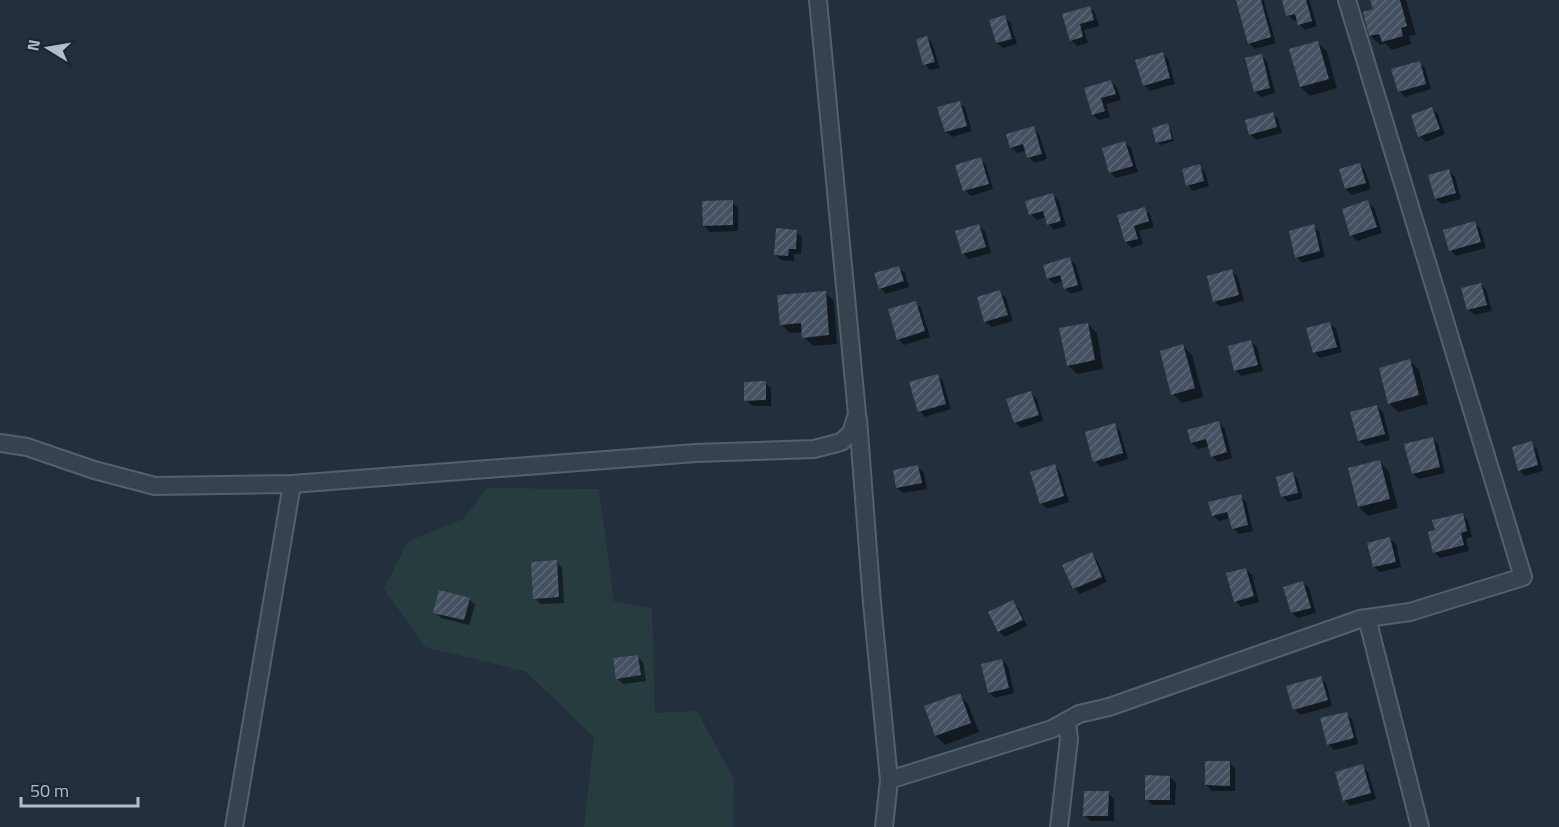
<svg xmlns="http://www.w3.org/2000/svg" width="1559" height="827" viewBox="0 0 1559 827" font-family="'Titillium Web',sans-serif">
	<defs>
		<pattern id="building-hatch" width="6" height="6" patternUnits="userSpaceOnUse" patternTransform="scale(1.5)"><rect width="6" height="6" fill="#455162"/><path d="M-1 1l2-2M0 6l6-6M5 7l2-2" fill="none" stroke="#5d6877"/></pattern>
	</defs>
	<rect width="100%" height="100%" fill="#242f3e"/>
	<!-- green -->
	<path fill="#263c3f" d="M487 488 599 489 614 602 652 608 655 713 697 711 734 780 733 827H584L594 737 525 671 425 647 384 589 408 541 463 519Z"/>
	<!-- shadow -->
	<g fill="#0007">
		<path d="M1243 0H1263L1264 1 1276 43 1255 49 1249 43Z"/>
		<path d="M1283 0H1309L1317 26 1305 30 1299 24 1298 20 1294 21 1288 15Z"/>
		<path d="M1372 0H1406L1416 35 1409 36 1411 44 1392 50 1385 43 1380 45 1371 36 1374 10Z"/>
		<path d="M1089 7 1095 13 1099 26 1084 30 1088 43 1077 46 1071 40 1064 15Z"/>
		<path d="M1005 17 1010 22 1017 44 1003 48 997 43Z"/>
		<path d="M927 37 932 43 940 68 930 70 925 64Z"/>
		<path d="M1318 43 1327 52 1337 88 1310 96 1301 87Z"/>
		<path d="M1162 53 1168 59 1175 84 1150 91 1144 85Z"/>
		<path d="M1261 55 1267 61 1275 93 1261 97 1255 91Z"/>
		<path d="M1419 62 1425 68 1431 89 1405 97 1399 91Z"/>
		<path d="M1111 81 1117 87 1121 100 1106 104 1110 117 1099 120 1093 115 1086 89Z"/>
		<path d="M959 102 965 108 972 131 952 137 946 132Z"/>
		<path d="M1432 109 1438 114 1445 134 1426 142 1420 136Z"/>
		<path d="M1272 114 1278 119 1282 133 1256 140 1250 134Z"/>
		<path d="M1167 125 1170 127 1174 141 1160 145 1158 142Z"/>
		<path d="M1033 128 1039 134 1047 159 1035 163 1029 157 1027 150 1017 153 1011 147Z"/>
		<path d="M1125 143 1131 148 1138 172 1116 178 1110 172Z"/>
		<path d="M981 159 986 165 993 189 971 196 965 190Z"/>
		<path d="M1360 165 1365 170 1371 189 1352 195 1346 189 1341 170Z"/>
		<path d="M1199 166 1205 172 1209 186 1193 191 1188 185Z"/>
		<path d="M1449 171 1455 177 1461 199 1442 204 1436 199Z"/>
		<path d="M1053 195 1059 201 1066 226 1054 230 1048 224 1046 217 1037 220 1031 214Z"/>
		<path d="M732 202 738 208V231L710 232 704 226Z"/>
		<path d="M1368 202 1374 208 1382 233 1357 241 1351 235Z"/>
		<path d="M1144 209 1150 214 1154 227 1139 231 1143 244 1132 248 1126 242 1119 216Z"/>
		<path d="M1474 223 1480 228 1486 248 1456 256 1450 250Z"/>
		<path d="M979 226 985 231 991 253 969 259 963 253Z"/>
		<path d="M1313 226 1319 232 1325 257 1302 263 1297 257Z"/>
		<path d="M796 232 802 237 801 254H794V261L781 260 775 254Z"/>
		<path d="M1070 259 1076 265 1083 290 1071 294 1065 288 1063 281 1054 284 1048 278Z"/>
		<path d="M899 268 905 273 909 287 886 294 880 288Z"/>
		<path d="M1232 271 1238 277 1244 301 1220 307 1214 301Z"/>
		<path d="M1481 284 1486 290 1492 311 1475 315 1469 310 1463 289Z"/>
		<path d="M825 292 834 301 837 344 813 346 804 337V332L790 333 781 324Z"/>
		<path d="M1000 292 1006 298 1013 321 992 327 986 322 979 298Z"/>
		<path d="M915 303 921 308 930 337 904 345 898 339Z"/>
		<path d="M1330 323 1336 329 1342 352 1320 358 1314 352Z"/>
		<path d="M1088 324 1097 333 1103 369 1077 374 1068 365Z"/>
		<path d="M1251 342 1257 347 1263 371 1241 376 1236 370Z"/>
		<path d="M1183 346 1192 355 1203 397 1182 403 1173 394Z"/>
		<path d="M1410 361 1419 370 1428 404 1398 412 1389 403Z"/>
		<path d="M937 375 943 381 951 409 925 417 920 411Z"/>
		<path d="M765 383 771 388V406H752L746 400Z"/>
		<path d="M1031 393 1037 399 1043 421 1021 428 1015 422Z"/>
		<path d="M1377 406 1383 412 1390 440 1365 446 1359 441Z"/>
		<path d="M1219 423 1225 429 1232 458 1218 462 1212 456 1209 446 1198 449 1192 443Z"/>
		<path d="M1114 425 1120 431 1128 459 1101 467 1095 461Z"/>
		<path d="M1432 438 1438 444 1445 473 1419 479 1413 474 1406 445Z"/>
		<path d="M1531 443 1537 449 1543 471 1525 476 1519 470Z"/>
		<path d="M1379 461 1388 470 1398 508 1368 516 1359 507Z"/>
		<path d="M1054 466 1060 472 1069 502 1047 509 1041 503Z"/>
		<path d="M918 467 924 473 927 489 903 493 897 488Z"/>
		<path d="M1293 474 1298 480 1303 498 1288 502 1282 496Z"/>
		<path d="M1240 496 1246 502 1253 531 1239 534 1233 528 1230 518 1219 521 1213 515Z"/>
		<path d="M1462 514 1468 520 1472 537 1466 539 1469 551 1440 558 1434 552 1437 531Z"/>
		<path d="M1390 539 1396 544 1401 567 1380 572 1374 567Z"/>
		<path d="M1091 554 1097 560 1107 582 1080 594 1074 588Z"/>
		<path d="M556 562 562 568 564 603 541 604 535 599Z"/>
		<path d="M1246 569 1252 575 1259 602 1241 607 1236 601Z"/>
		<path d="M1303 582 1309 588 1316 613 1298 618 1292 613Z"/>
		<path d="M469 599 475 605 469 625 441 618 435 612Z"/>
		<path d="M1013 602 1019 608 1027 626 1005 637 999 632 990 613Z"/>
		<path d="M637 656 643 662 646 681 623 684 617 678Z"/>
		<path d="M1002 660 1008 666 1014 693 995 698 989 692Z"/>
		<path d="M1320 678 1326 683 1332 706 1300 715 1294 709Z"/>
		<path d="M959 695 968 704 979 732 945 745 936 736 926 707Z"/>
		<path d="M1346 713 1352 719 1358 744 1334 750 1328 744Z"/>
		<path d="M1230 763 1235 769V791H1212L1206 785Z"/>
		<path d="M1362 766 1368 772 1376 799 1350 806 1344 800Z"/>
		<path d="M1170 777 1176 783 1175 805H1152L1147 799Z"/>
		<path d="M1108 793 1114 799V821H1090L1085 815Z"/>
	</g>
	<!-- building -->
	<g fill="url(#building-hatch)">
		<path d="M1236 0H1261L1271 37 1248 44Z"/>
		<path d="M1282 0H1306L1312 21 1298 25 1295 14 1286 16Z"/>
		<path d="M1370 0H1400L1407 26 1401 28 1403 36 1382 42 1379 34 1369 36 1363 12 1373 9Z"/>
		<path d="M1090 6 1094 20 1080 24 1083 37 1070 41 1062 14Z"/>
		<path d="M1005 15 1012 39 996 43 989 20Z"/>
		<path d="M927 36 935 62 923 65 916 39Z"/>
		<path d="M1318 41 1329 79 1300 87 1289 49Z"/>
		<path d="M1163 52 1170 78 1143 86 1135 60Z"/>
		<path d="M1262 54 1270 88 1254 92 1245 58Z"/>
		<path d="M1420 61 1426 84 1398 92 1391 69Z"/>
		<path d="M1111 80 1116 94 1101 98 1105 111 1092 115 1084 88Z"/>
		<path d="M960 101 967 126 945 132 937 107Z"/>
		<path d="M1432 107 1440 129 1418 137 1411 115Z"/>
		<path d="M1273 112 1277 127 1249 135 1245 120Z"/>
		<path d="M1168 123 1172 139 1156 143 1152 128Z"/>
		<path d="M1034 126 1042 154 1027 158 1023 144 1010 148 1006 134Z"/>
		<path d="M1125 141 1133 166 1109 173 1102 148Z"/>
		<path d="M981 157 989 184 963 191 955 165Z"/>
		<path d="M1360 163 1366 183 1345 189 1339 169Z"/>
		<path d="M1200 164 1204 181 1186 186 1182 169Z"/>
		<path d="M1449 169 1456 193 1435 199 1428 175Z"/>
		<path d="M1053 193 1061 221 1047 225 1043 211 1029 215 1025 201Z"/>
		<path d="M733 200V225L703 226 702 201Z"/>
		<path d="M1368 200 1377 227 1350 236 1342 209Z"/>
		<path d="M1145 207 1149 221 1134 226 1138 239 1125 242 1117 215Z"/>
		<path d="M1475 221 1481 242 1449 251 1443 230Z"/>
		<path d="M979 224 986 247 962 254 955 231Z"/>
		<path d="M1314 224 1320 251 1295 258 1289 231Z"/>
		<path d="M776 228 797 230 796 249H789L788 256 774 255Z"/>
		<path d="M1070 257 1078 285 1064 289 1060 275 1047 279 1043 265Z"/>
		<path d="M899 266 904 281 879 289 874 273Z"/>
		<path d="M1232 269 1239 295 1213 302 1207 276Z"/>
		<path d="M1481 283 1487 305 1467 310 1461 288Z"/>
		<path d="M1000 290 1008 315 984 322 977 297Z"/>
		<path d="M826 291 829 335 802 338 801 323 780 325 777 295Z"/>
		<path d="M916 301 925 331 897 340 888 309Z"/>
		<path d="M1330 322 1337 347 1313 353 1306 328Z"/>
		<path d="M1088 323 1095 360 1067 366 1059 328Z"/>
		<path d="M1251 340 1258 365 1234 371 1228 346Z"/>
		<path d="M1183 344 1195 388 1171 395 1160 351Z"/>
		<path d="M1410 359 1419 395 1388 404 1379 368Z"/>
		<path d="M938 374 946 404 918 412 909 382Z"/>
		<path d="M766 381V400L744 401V382Z"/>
		<path d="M1031 391 1039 415 1014 423 1006 399Z"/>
		<path d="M1377 405 1385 434 1358 441 1350 412Z"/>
		<path d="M1219 421 1227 452 1211 457 1206 439 1191 443 1187 430Z"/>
		<path d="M1115 423 1123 453 1093 462 1085 432Z"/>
		<path d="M1433 437 1440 467 1412 474 1404 444Z"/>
		<path d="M1532 441 1538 465 1518 471 1512 447Z"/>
		<path d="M1380 460 1390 499 1358 507 1348 468Z"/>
		<path d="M1055 464 1064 496 1040 504 1030 472Z"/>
		<path d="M918 465 922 483 896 488 893 470Z"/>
		<path d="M1293 472 1298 493 1281 497 1276 477Z"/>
		<path d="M1241 494 1248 525 1232 529 1227 512 1212 516 1208 502Z"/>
		<path d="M1463 513 1467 531 1461 533 1464 545 1433 553 1428 532 1435 530 1432 520Z"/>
		<path d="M1390 537 1396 562 1373 567 1367 543Z"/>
		<path d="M1092 552 1102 577 1073 589 1062 565Z"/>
		<path d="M557 560 559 597 533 599 531 562Z"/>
		<path d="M1246 568 1254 596 1234 602 1226 573Z"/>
		<path d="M1303 581 1311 608 1291 613 1283 587Z"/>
		<path d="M439 590 470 598 464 620 433 613Z"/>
		<path d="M1013 600 1023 620 998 632 988 612Z"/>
		<path d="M638 655 641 675 616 679 613 658Z"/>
		<path d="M1002 659 1009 688 988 693 981 664Z"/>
		<path d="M1321 676 1328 700 1293 710 1286 686Z"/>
		<path d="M960 693 971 723 935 736 924 706Z"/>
		<path d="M1347 712 1354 738 1327 745 1320 718Z"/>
		<path d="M1205 761H1230V786L1205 785Z"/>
		<path d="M1363 764 1371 793 1343 801 1335 772Z"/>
		<path d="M1145 775 1170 776V800H1145Z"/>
		<path d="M1084 791H1109L1108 816H1083Z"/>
	</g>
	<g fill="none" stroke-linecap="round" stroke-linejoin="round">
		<defs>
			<g id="minor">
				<path d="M858 419 872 603 889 780 884 827"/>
				<path d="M0 443 27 447 94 470 155 486 292 484 696 453 814 449 841 442 851 433 857 414 818 0"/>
				<path d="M1367 618 1420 827"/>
				<path d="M889 780 1052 729 1079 714 1109 707 1360 619 1410 612 1523 577 1347 0"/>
				<path d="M234 827 292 484"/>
				<path d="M1059 827 1069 739 1067 721"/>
			</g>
		</defs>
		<!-- minor casing -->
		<use href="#minor" stroke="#565f6c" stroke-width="20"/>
		<!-- minor -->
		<use href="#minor" stroke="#38414e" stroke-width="16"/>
	</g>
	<!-- north arrow -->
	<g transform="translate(48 48) rotate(281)" stroke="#1d2633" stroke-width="4.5" paint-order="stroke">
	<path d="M0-4.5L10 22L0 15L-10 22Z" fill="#b4bcc9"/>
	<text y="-9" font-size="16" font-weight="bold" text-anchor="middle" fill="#b4bcc9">N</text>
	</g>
	<!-- scale -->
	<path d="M21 797v9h117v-9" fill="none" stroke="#b4bcc9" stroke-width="3"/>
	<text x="30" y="797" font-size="18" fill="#b4bcc9" stroke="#1d2633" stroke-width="4.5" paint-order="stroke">50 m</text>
</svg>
